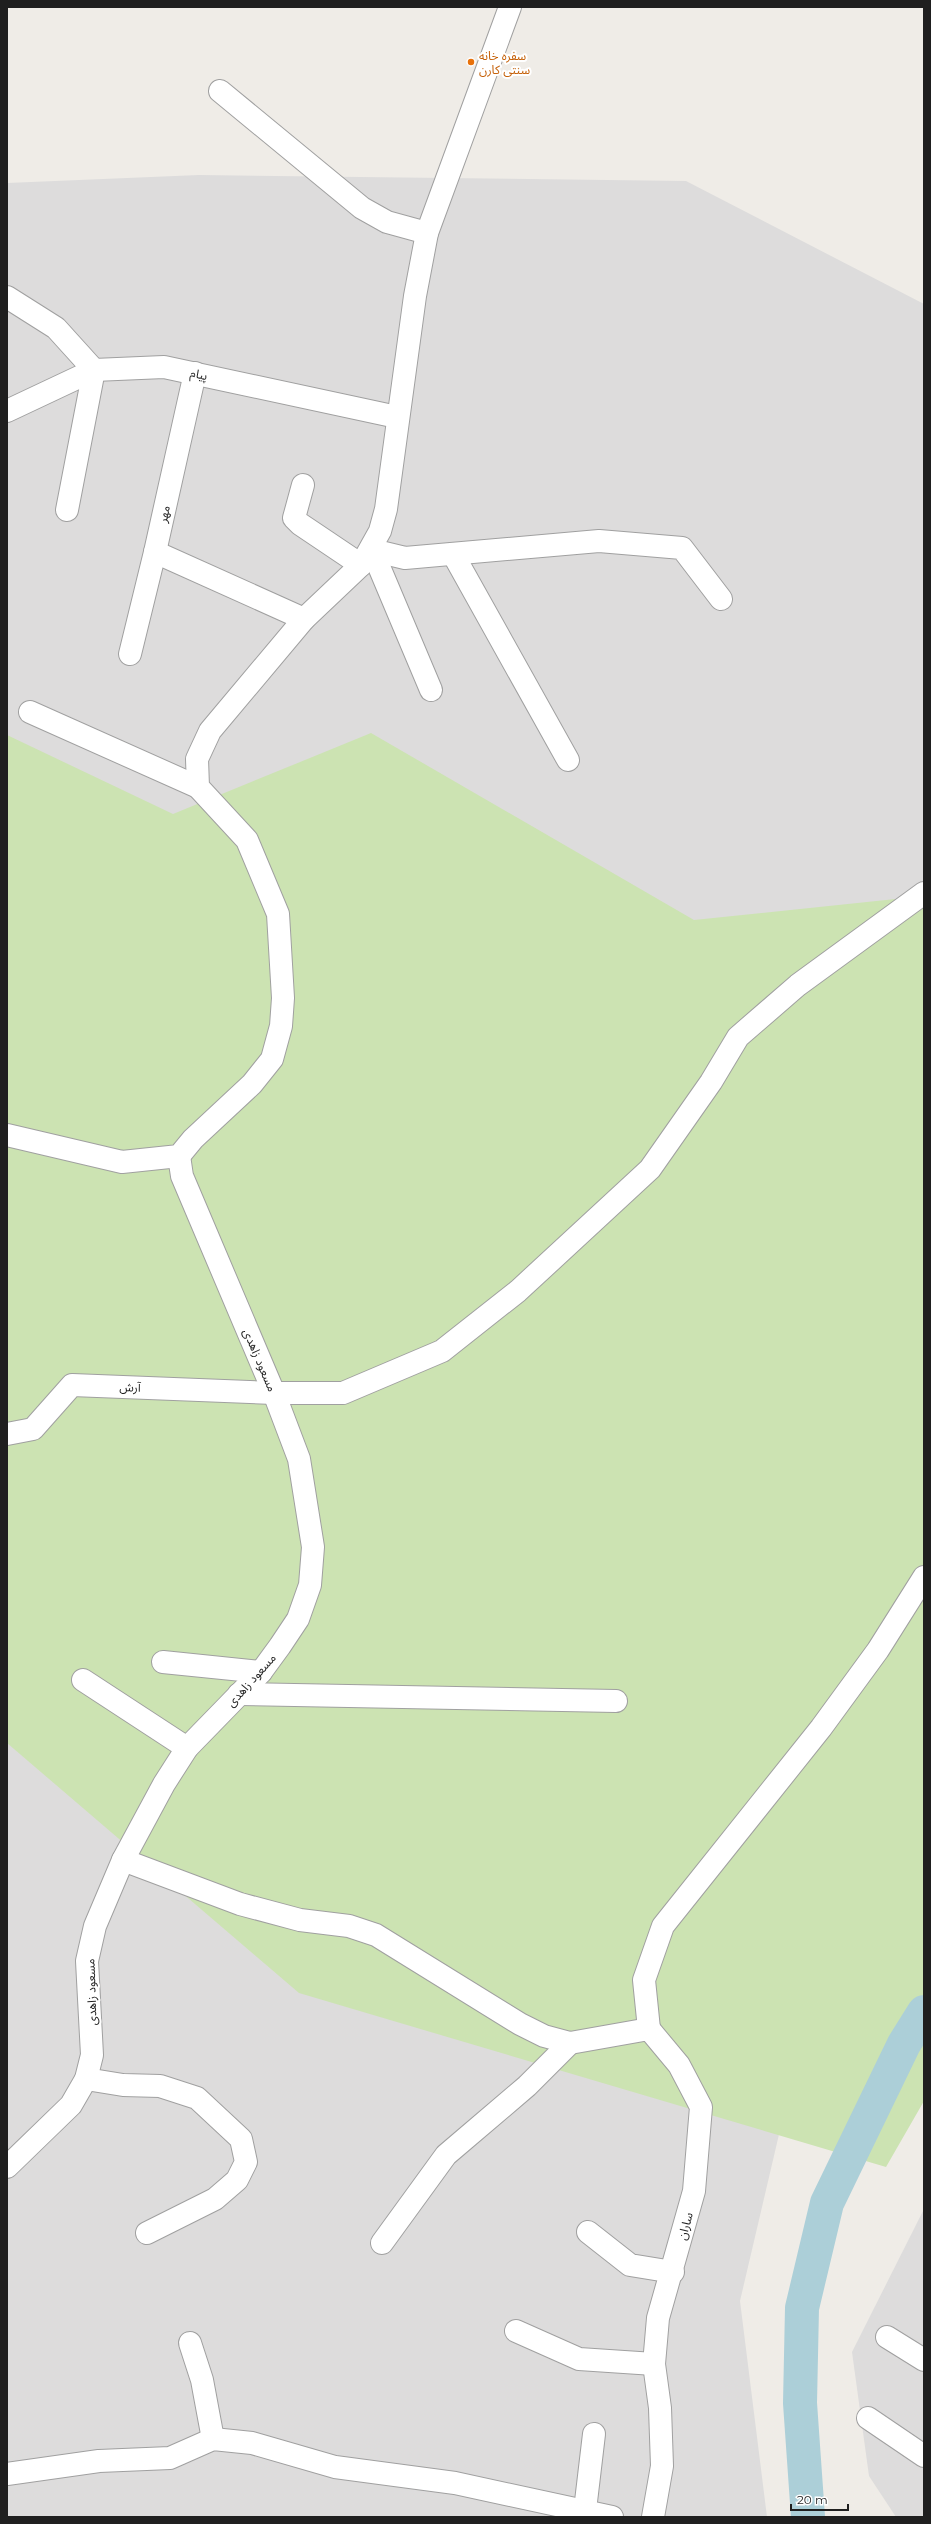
<svg xmlns="http://www.w3.org/2000/svg" width="931" height="2524" viewBox="0 0 931 2524" font-family="Montserrat,'Noto Sans Arabic',sans-serif">
	<rect width="100%" height="100%" fill="#efece7"/>
	<!-- residential -->
	<g fill="#dddcdc">
		<path d="M199 175 686 181 924 304V1876L795 2066 740 2301 767 2517H7V183Z"/>
		<path d="M924 2209V2517H896L869 2476 852 2352Z"/>
	</g>
	<!-- grass -->
	<path fill="#cce3b2" d="M371 733 694 920 924 896V2101L886 2167 299 1993 7 1743V735L173 814Z"/>
	<g fill="none" stroke-linecap="round" stroke-linejoin="round">
		<!-- river -->
		<path stroke="#accfd8" stroke-width="34" d="M808 2517 800 2403 802 2308 827 2203 904 2044 924 2012"/>
		<defs>
			<g id="minor">
				<path d="M220 91 362 208 387 222 427 233"/>
				<path d="M7 297 56 328 94 370 67 510"/>
				<path d="M7 411 94 370 164 367 397 417"/>
				<path d="M303 485 294 518 300 524 361 565"/>
				<path d="M372 550 405 558 599 541 682 548 721 599"/>
				<path d="M372 550 431 690"/>
				<path d="M155 552 304 619"/>
				<path d="M453 554 568 760"/>
				<path d="M130 654 155 552 195 373"/>
				<path d="M30 712 198 787"/>
				<path d="M7 1135 122 1162 179 1156 193 1139 252 1084 272 1059 281 1026 283 998 278 914 247 840 198 787 197 759 210 731 304 619 361 565 380 531 386 509 415 296 427 233 510 7"/>
				<path d="M7 1434 33 1429 72 1385 274 1393H343L442 1351 518 1291 650 1169 711 1082 738 1037 798 985 924 893"/>
				<path d="M163 1662 261 1672"/>
				<path d="M83 1680 187 1748"/>
				<path d="M239 1694 616 1701"/>
				<path d="M123 1860 240 1904 300 1920 349 1926 376 1935 520 2024 544 2036 570 2043 649 2029 679 2065 701 2107 694 2191 658 2318 654 2364 660 2408 662 2466 653 2517"/>
				<path d="M649 2029 644 1980 663 1926 821 1728 878 1650 924 1577"/>
				<path d="M86 2079 123 2085 160 2086 197 2098 241 2139 246 2162 237 2180 215 2199 147 2233"/>
				<path d="M7 2167 71 2105 86 2079 92 2055 87 1961 95 1926 123 1860 164 1784 187 1748 261 1672 280 1646 298 1619 310 1585 313 1547 299 1459 274 1393 182 1176 179 1156"/>
				<path d="M588 2232 630 2265 673 2272"/>
				<path d="M382 2243 446 2155 527 2086 570 2043"/>
				<path d="M516 2331 579 2359 654 2364"/>
				<path d="M887 2337 924 2360"/>
				<path d="M190 2343 202 2380 213 2439"/>
				<path d="M868 2418 924 2456"/>
				<path d="M7 2474 99 2461 170 2458 213 2439 252 2443 335 2467 455 2483 612 2517"/>
				<path d="M585 2510 594 2434"/>
			</g>
		</defs>
		<!-- minor casing -->
		<use href="#minor" stroke="#a0a0a0" stroke-width="24"/>
		<!-- minor -->
		<use href="#minor" stroke="#fff" stroke-width="22"/>
	</g>
	<!-- markers -->
	<circle fill="#e8710a" stroke="#fff" stroke-width="1.5" cx="471" cy="62" r="4"/>
	<g text-anchor="middle" dominant-baseline="central" stroke-width="4" stroke-linejoin="round" paint-order="stroke">
		<!-- food labels -->
		<g font-size="12" fill="#c56008" stroke="#fff" text-anchor="start">
			<text x="479" y="55">سفره خانه<tspan x="479" dy="14">سنتی کارن</tspan></text>
		</g>
		<!-- street labels -->
		<g font-size="12" fill="#1f1f1f" stroke="#fff">
			<text transform="translate(199 374) rotate(12)">پیام</text>
			<text transform="translate(164 514) rotate(-78)">مهر</text>
			<text transform="translate(260 1360) rotate(67)">مسعود زاهدی</text>
			<text transform="translate(130 1387) rotate(2)">آرش</text>
			<text transform="translate(251 1680) rotate(-48)">مسعود زاهدی</text>
			<text transform="translate(91 1992) rotate(-92)">مسعود زاهدی</text>
			<text transform="translate(685 2226) rotate(-75)">ساران</text>
		</g>
	</g>
	<!-- border -->
	<rect width="931" height="2524" fill="none" stroke="#1f1f1f" stroke-width="16"/>
	<!-- scale -->
	<path d="M791 2504v6h57v-6" fill="none" stroke="#1f1f1f" stroke-width="2"/>
	<text x="797" y="2504" font-size="12" fill="#1f1f1f" stroke="#ffffff" stroke-width="3" paint-order="stroke">20 m</text>
</svg>
